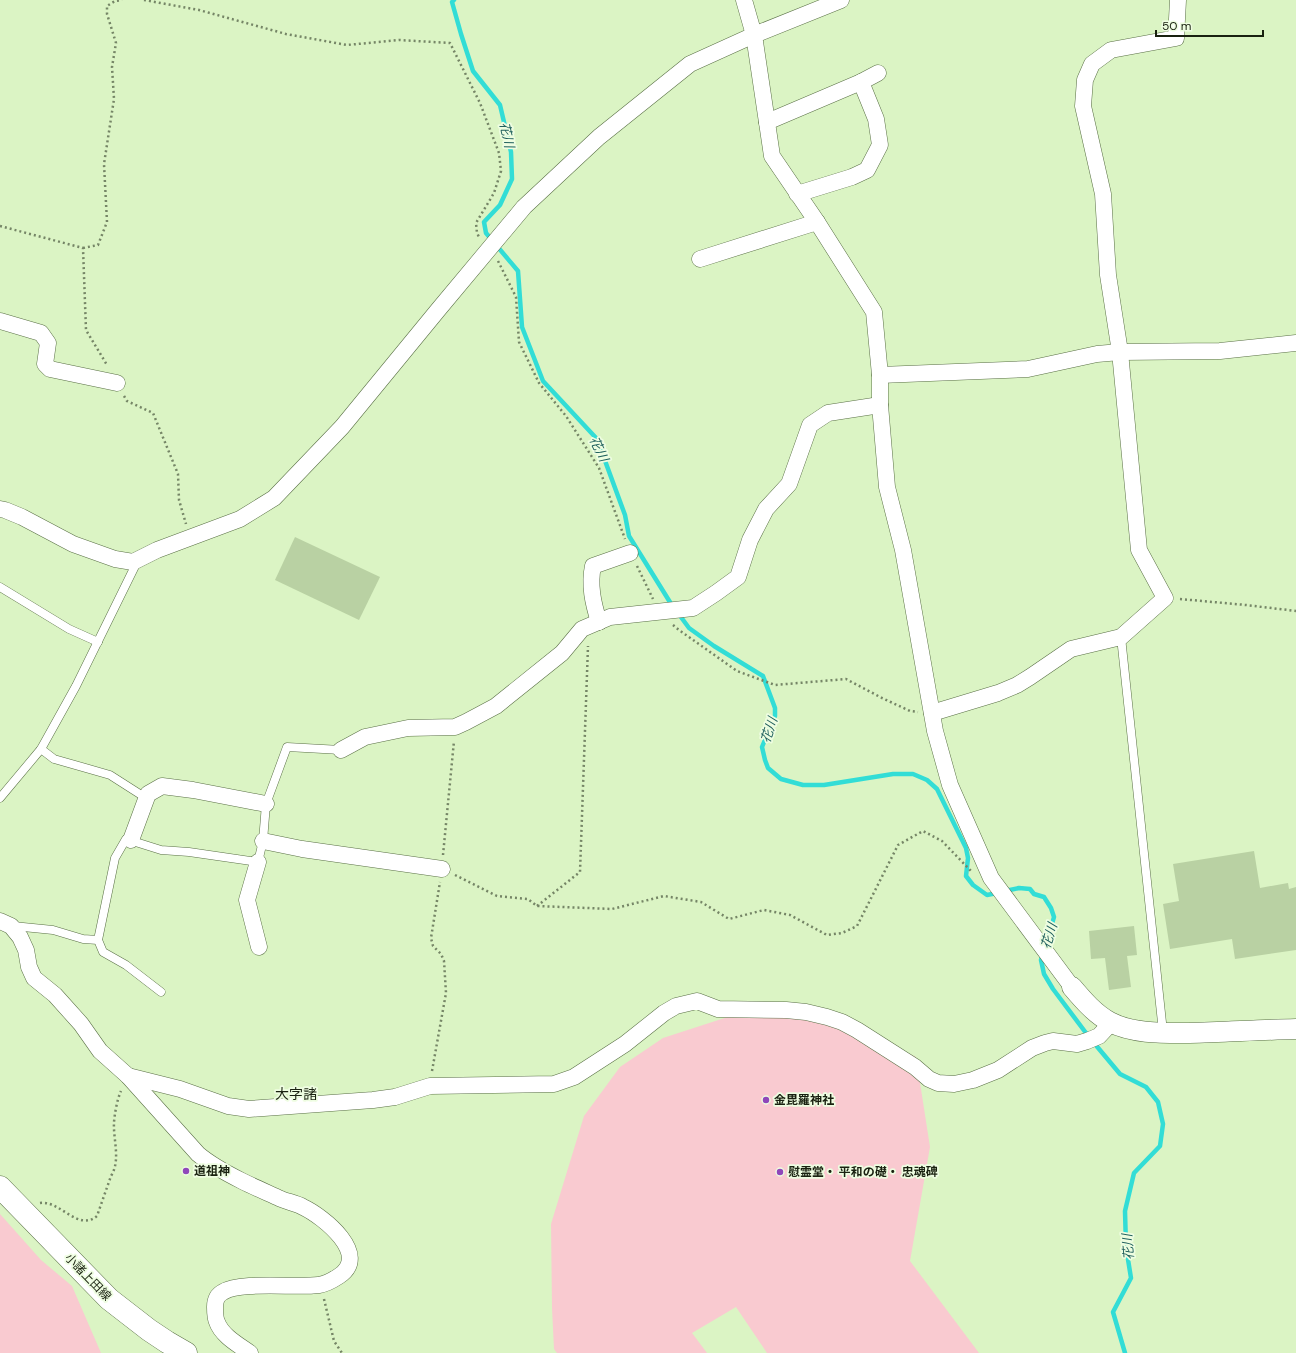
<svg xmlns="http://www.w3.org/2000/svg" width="1296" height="1353" viewBox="0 0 1296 1353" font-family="'DM Sans','Noto Sans JP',sans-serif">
	<rect width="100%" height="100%" fill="#dbf4c4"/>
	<!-- green -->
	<g fill="#f9cad0">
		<path d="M823 1010 916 1057 930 1147 910 1261 979 1353H767L736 1307 692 1333 707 1353H557L554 1349 552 1308 551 1224 584 1116 620 1067 663 1038 743 1012Z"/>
		<path d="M0 1214 41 1260 72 1286 101 1353H0Z"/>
	</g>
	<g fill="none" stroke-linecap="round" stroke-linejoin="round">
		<!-- stream -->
		<g stroke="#32ddd6" stroke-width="4.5">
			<path d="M454 0 452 2 461 34 473 71 500 105 511 152 512 179 500 205 484 222 486 233 518 271 522 327 543 381 597 439 625 515 629 536 673 607"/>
			<path d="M678 613 689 628 714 646 763 676 775 708V716L762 747 765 760 768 768 781 779 803 785H824L893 774H913L927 780 937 789 966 848 968 858 966 876 973 885 987 895 997 893"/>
			<path d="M1005 891 1019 888 1030 889 1034 894 1044 897 1051 908 1054 917 1046 945"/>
			<path d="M1043 954 1041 960 1044 974 1053 989 1089 1037 1120 1074 1146 1087 1158 1102 1163 1124 1160 1146 1134 1173 1125 1211 1126 1247 1131 1278 1113 1312 1125 1353"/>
		</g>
	</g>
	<!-- building -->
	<g fill="#b9d1a3">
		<path d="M295 537 380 577 359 620 275 580Z"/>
		<path d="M1254 851 1260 888 1288 883 1289 889 1296 887V950L1235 959 1232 939 1170 949 1163 904 1179 901 1173 864Z"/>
		<path d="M1134 926 1137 955 1127 956 1131 987 1109 990 1105 958 1091 959 1089 931Z"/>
	</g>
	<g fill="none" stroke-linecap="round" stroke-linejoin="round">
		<defs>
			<g id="service">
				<path d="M0 587 69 629 98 642"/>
				<path d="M1121 637 1163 1032"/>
				<path d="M41 749 54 759 110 775 146 798"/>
				<path d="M0 798 41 749 76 686 138 560"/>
				<path d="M13 926 53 930 83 939 98 940 115 858 126 839 161 850 189 852 258 862 263 841 266 804 287 747 341 750"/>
				<path d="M98 940 103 952 126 965 161 992"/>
			</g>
			<g id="minor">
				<path d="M744 0 754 35 772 156 817 222 874 312 880 375V405L887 487 903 550 935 731 950 785 991 878 1072 987"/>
				<path d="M767 122 861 82 878 73"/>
				<path d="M797 194 852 177 867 170 880 145 876 119 861 82"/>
				<path d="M700 259 817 222"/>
				<path d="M0 321 41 333 48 343 45 364 50 369 117 383"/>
				<path d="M880 375 1028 369 1097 354 1120 352 1220 351 1296 343"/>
				<path d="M0 509 5 510 22 517 73 544 115 559 133 562 157 550 240 519 274 498 342 427 438 310 524 207 599 137 690 64 754 35 841 0"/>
				<path d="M599 622C593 603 589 585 593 566L630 553"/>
				<path d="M932 713 998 693 1017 685 1030 677 1071 649 1121 637 1165 598 1139 550 1120 352 1108 275 1103 194 1083 106 1085 80 1092 64 1111 50 1176 38 1178 0"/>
				<path d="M341 750 365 737 408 728 455 727 466 722 496 706 562 653 582 629 610 617 693 608 716 593 738 577 750 540 766 509 789 484 810 425 828 413 880 405"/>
				<path d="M131 840 148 794 162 786 193 790 266 804"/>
				<path d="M263 841 302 849 442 869"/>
				<path d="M258 862 247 900 259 947"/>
				<path d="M0 921 11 926 20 937 26 950 29 967 34 978 55 995 81 1024 100 1051 128 1076 198 1154C211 1165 226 1173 242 1181 254 1187 268 1193 281 1199 288 1202 296 1203 303 1207 324 1217 371 1255 339 1276 333 1280 326 1284 319 1285 296 1288 240 1281 223 1292 217 1295 215 1301 215 1307 215 1312 215 1318 217 1322 222 1336 239 1345 250 1353"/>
				<path d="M128 1076 180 1089 228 1106 249 1109 373 1100 395 1097 430 1086 554 1084 574 1077 625 1044 664 1013 676 1006 697 1001 718 1009 786 1010 806 1012 827 1017 842 1022 857 1030 915 1067 929 1079 938 1083 954 1084 973 1080 998 1070 1032 1048 1045 1043 1053 1041 1077 1044 1087 1041 1099 1036 1111 1023"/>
			</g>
			<path id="tertiary" d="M1072 987C1083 1000 1095 1014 1110 1022 1133 1034 1164 1033 1189 1033 1224 1032 1260 1030 1296 1029"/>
			<path id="primary" d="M0 1187 109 1299 149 1330 167 1342 186 1353"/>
		</defs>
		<!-- service casing -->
		<use href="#service" stroke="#5a7046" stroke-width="9"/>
		<!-- minor casing -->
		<use href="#minor" stroke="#5a7046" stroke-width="17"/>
		<!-- tertiary casing -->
		<use href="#tertiary" stroke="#5a7046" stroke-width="21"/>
		<!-- primary casing -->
		<use href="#primary" stroke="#5a7046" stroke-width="23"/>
		<!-- path -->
		<g stroke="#758566" stroke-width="2.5" stroke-dasharray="2 3" stroke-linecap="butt">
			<path d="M144 0 199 10 286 34 347 45 399 40 450 43 480 103 499 153 501 171 494 193 476 223 477 233 480 239"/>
			<path d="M0 226 83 248 86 330 107 365"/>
			<path d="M83 248 98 245 107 222 104 164 114 99 112 67 116 43 107 14V6L115 1 122 0"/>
			<path d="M498 261 516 297 519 342 539 383 566 416 599 468 625 539"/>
			<path d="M124 396 127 401 153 413 178 474 179 500 186 524"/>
			<path d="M637 566 653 599"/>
			<path d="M1180 599 1246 605 1296 611"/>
			<path d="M673 625 679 630 737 671 775 685 846 679 882 698 910 711 918 712"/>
			<path d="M443 855 454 741"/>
			<path d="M455 875 497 896 528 899 537 906 612 909 664 896 701 902 729 919 764 910 790 915 827 935 842 933 857 926 898 845 923 831 942 841 971 871"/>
			<path d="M537 906 580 872 588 646"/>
			<path d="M432 1071 446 993 444 961 441 954 433 946 431 938 440 882"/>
			<path d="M40 1203C60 1200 78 1232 97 1216L111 1176C121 1160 113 1140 114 1122 115 1112 117 1100 121 1091"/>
			<path d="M324 1299 334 1341 342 1353"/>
		</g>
		<!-- service -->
		<use href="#service" stroke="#fff" stroke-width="8"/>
		<!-- minor -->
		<use href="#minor" stroke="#fff" stroke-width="16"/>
		<!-- tertiary -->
		<use href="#tertiary" stroke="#fff" stroke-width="20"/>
		<!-- primary -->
		<use href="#primary" stroke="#fff" stroke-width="22"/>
	</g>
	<!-- markers -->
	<g fill="#8f47ba" stroke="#eefde1" stroke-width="1.5">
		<circle cx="766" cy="1100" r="4"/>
		<circle cx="186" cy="1171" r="4"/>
		<circle cx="780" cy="1172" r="4"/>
	</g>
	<g text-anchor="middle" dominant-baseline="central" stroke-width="3.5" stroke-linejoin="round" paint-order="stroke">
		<!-- poi labels -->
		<g font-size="12" font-weight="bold" fill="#192110" stroke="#eefde1" text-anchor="start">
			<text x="774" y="1100">金毘羅神社</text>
			<text x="194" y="1171">道祖神</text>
			<text x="788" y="1172">慰霊堂・ 平和の礎・ 忠魂碑</text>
		</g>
		<!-- street labels -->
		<g font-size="12" fill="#192110" stroke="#eefde1">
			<text transform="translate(88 1277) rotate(46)">小諸上田線</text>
		</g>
		<!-- water labels -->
		<g font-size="13" font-style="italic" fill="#1f5f5c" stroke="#eefde1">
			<text transform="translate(507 135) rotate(77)">花川</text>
			<text transform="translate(599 449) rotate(64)">花川</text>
			<text transform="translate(769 730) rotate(-72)">花川</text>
			<text transform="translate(1049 936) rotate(-73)">花川</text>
			<text transform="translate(1128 1247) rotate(-95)">花川</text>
		</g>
		<!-- quarter labels -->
		<g font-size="14" fill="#192110" stroke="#eefde1">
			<text x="296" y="1094">大字諸</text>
		</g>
	</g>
	<!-- scale -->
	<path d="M1156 30v6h107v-6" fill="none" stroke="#192110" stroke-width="2"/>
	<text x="1162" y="30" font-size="12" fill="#192110" stroke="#eefde1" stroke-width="3" paint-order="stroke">50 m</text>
</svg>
